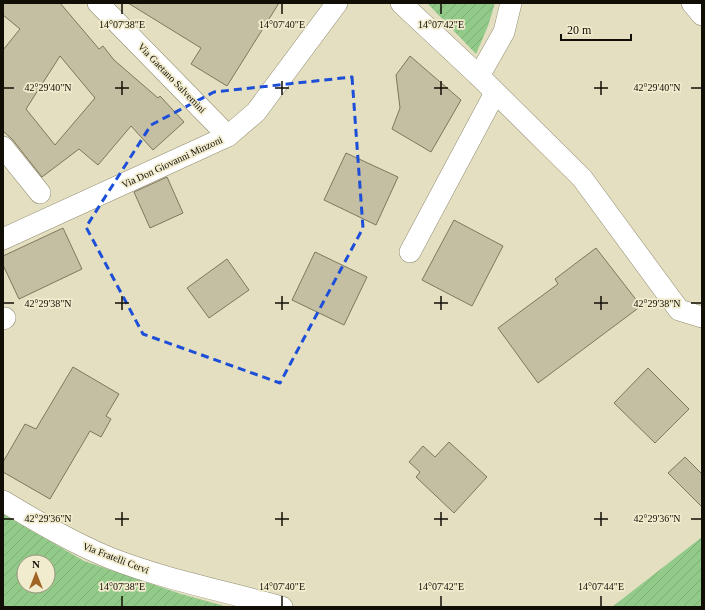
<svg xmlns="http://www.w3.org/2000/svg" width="705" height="610" viewBox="0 0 705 610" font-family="Georgia,serif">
	<defs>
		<pattern id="garden-furrows" width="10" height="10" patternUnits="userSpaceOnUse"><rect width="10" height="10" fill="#92ca89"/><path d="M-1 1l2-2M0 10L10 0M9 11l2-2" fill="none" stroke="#7dac75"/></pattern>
	</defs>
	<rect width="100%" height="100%" fill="#e4dfc1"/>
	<!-- garden -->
	<g fill="url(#garden-furrows)" fill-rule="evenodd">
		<path d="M427 3H495L488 26 476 54Z"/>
		<path d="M3 514 84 561 181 594 228 607H3ZM24 562H48V586H24Z"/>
		<path d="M702 537V607H612Z"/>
	</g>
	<!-- building -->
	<g fill="#c4bfa2" stroke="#7d785d" fill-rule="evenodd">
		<path d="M3 3H60L99 49 103 46 114 60 158 98 160 96 184 122 153 150 131 126 98 165 79 149 42 177 12 139 3 131V50L20 29 3 15ZM60 56 95 98 55 145 26 109Z"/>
		<path d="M128 3H279L227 86 191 64 201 48Z"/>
		<path d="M410 56 461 100 431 152 392 129 400 108 396 75Z"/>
		<path d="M346 153 398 177 376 225 324 200Z"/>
		<path d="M167 177 183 213 150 228 134 192Z"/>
		<path d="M454 220 503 246 472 306 422 280Z"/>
		<path d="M63 228 82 269 19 299 3 265V256Z"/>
		<path d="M596 248 641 306 538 383 498 328 558 284 555 279Z"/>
		<path d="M315 252 367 277 344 325 292 300Z"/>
		<path d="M227 259 249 290 209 318 187 288Z"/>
		<path d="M73 367 119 394 106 416 111 419 101 437 90 431 50 499 3 472V462L25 424 36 429Z"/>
		<path d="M648 368 689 409 655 443 614 403Z"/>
		<path d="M449 442 487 477 454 513 416 477 420 472 409 462 423 446 435 457Z"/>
		<path d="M685 457 702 474V507L668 473Z"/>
	</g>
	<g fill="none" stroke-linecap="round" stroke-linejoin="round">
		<defs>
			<g id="street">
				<path d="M98 3 228 136"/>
				<path d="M401 3 479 76 582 178 679 310 702 317"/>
				<path d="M692 3 702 15"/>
				<path d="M479 76 504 32 511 3"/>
				<path d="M3 147 40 193"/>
				<path d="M3 239 228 136 256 112 337 3"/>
				<path d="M410 252 495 93"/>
				<path d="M3 319 5 318"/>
				<path d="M3 501C38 522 73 543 110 558 166 580 225 591 282 607"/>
			</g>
		</defs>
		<!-- street casing -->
		<use href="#street" stroke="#918c70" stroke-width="22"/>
		<!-- street -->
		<use href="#street" stroke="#fff" stroke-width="21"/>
	</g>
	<!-- marked area -->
	<path fill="none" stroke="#1d4ed8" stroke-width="3" stroke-dasharray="8 5" stroke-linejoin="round" d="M352 77 363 228 280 383 143 334 86 227 151 125 214 92Z"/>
	<!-- ticks -->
	<path fill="none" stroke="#100e05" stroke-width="1.5" d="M122 4V14M282 4V14M441 4V14M122 81V95M282 81V95M441 81V95M601 81V95M4 88H14M115 88H129M275 88H289M434 88H448M594 88H608M691 88H701M122 296V310M282 296V310M441 296V310M601 296V310M4 303H14M115 303H129M275 303H289M434 303H448M594 303H608M691 303H701M122 512V526M282 512V526M441 512V526M601 512V526M4 519H14M115 519H129M275 519H289M434 519H448M594 519H608M691 519H701M122 596V606M282 596V606M441 596V606M601 596V606"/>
	<g text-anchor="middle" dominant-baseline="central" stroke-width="3.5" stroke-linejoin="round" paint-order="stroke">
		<!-- street labels -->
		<g font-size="10" fill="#100e05" stroke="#f2ecce">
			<text transform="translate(172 78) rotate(46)">Via Gaetano Salvemini</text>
			<text transform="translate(172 162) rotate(-25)">Via Don Giovanni Minzoni</text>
			<text transform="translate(116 558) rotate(21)">Via Fratelli Cervi</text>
		</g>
	</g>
	<g font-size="10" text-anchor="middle" fill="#100e05" stroke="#f2ecce" stroke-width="3.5" stroke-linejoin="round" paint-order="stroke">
		<text x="122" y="28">14°07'38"E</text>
		<text x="282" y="28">14°07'40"E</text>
		<text x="441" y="28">14°07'42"E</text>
		<text x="48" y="91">42°29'40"N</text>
		<text x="657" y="91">42°29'40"N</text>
		<text x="48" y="307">42°29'38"N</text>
		<text x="657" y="307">42°29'38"N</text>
		<text x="48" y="522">42°29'36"N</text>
		<text x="657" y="522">42°29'36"N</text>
		<text x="122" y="590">14°07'38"E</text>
		<text x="282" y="590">14°07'40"E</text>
		<text x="441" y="590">14°07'42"E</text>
		<text x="601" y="590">14°07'44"E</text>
	</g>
	<!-- border -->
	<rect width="705" height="610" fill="none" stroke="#100e05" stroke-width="8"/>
	<!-- north arrow -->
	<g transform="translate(36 574)"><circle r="19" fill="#f2ecce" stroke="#98937e"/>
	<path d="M0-3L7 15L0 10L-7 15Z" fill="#a06426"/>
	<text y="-6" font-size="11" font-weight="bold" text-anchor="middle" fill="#100e05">N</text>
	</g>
	<!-- scale -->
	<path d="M561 34v6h70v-6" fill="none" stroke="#100e05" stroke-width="2"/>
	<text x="567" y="34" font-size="12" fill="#100e05" stroke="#f2ecce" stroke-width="3" paint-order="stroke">20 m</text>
</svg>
